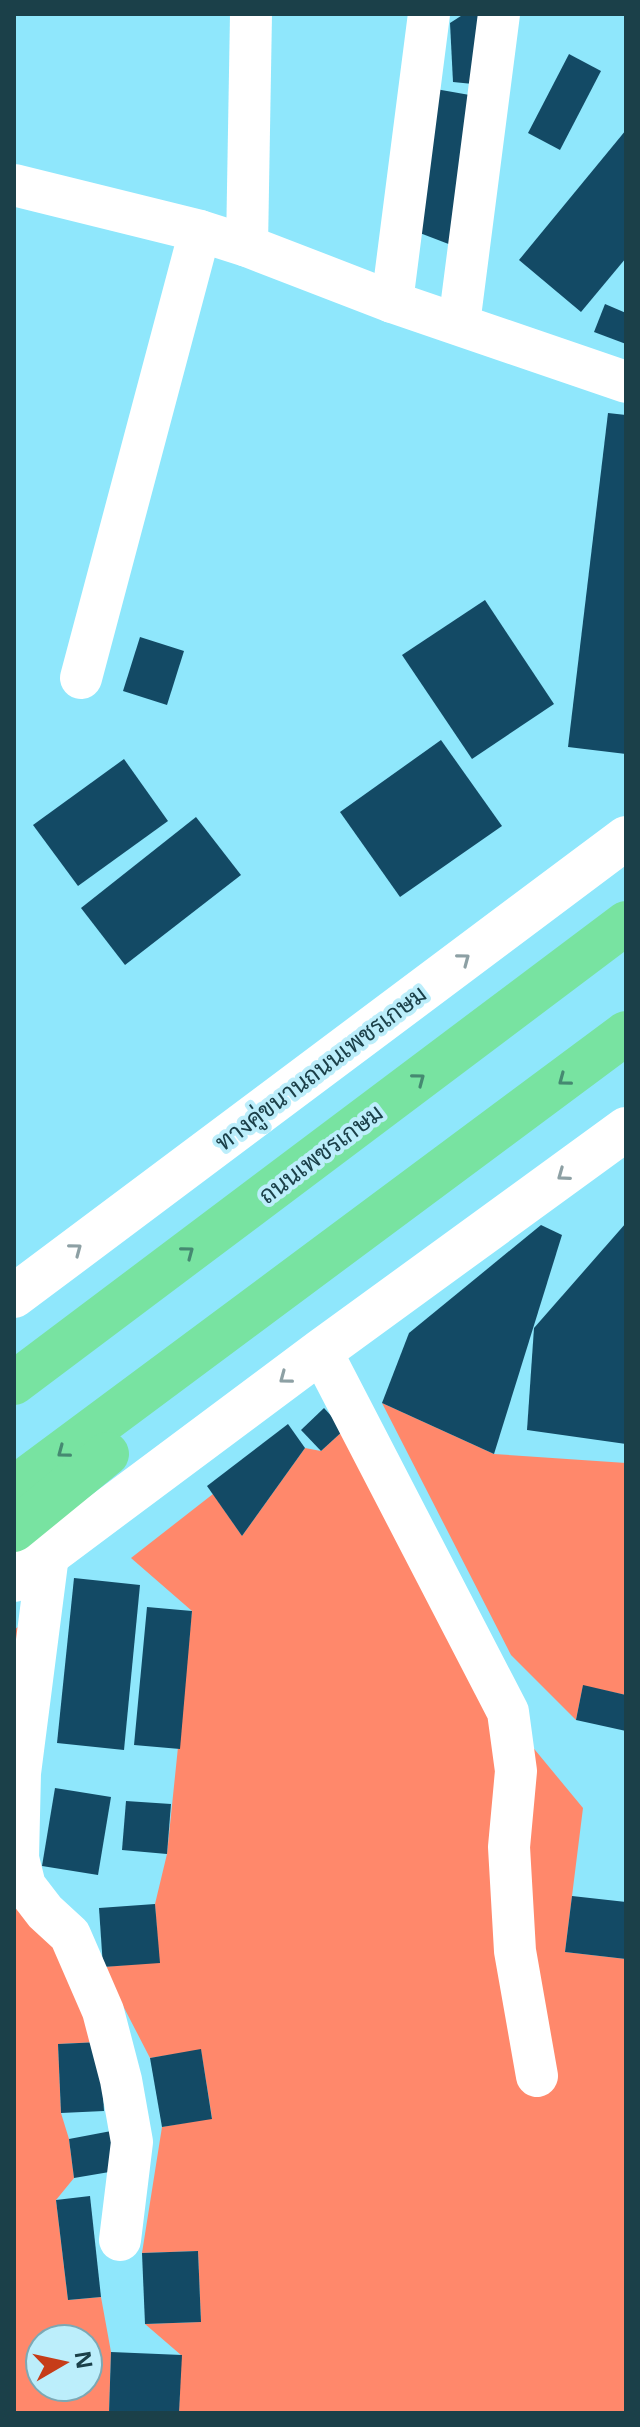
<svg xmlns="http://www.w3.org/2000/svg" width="640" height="2427" viewBox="0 0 640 2427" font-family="'Open Sans',Sarabun,sans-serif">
	<rect width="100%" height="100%" fill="#8fe7fc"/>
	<!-- green -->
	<g fill="#ff886b" fill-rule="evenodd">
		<path d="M382 1403 494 1454 626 1463V1695L583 1686 576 1720 511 1655Z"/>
		<path d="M344 1430 478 1681 583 1808 565 1952 626 1959V2413H179L181 2355 145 2324 201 2322 198 2251 142 2253 162 2127 212 2118 201 2050 150 2058 103 1967 159 1962 155 1904 167 1854 192 1611 131 1558 213 1494 242 1536 305 1448 321 1451Z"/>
		<path d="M51 1601 24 1855 100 2042 58 2044 61 2113 69 2139 74 2178 56 2200 68 2300 101 2297 111 2352 109 2413H14V1630ZM40 2339H88V2387H40Z"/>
	</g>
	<!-- building -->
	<g fill="#134a65">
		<path d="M464 14H493L483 85 453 82 450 23Z"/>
		<path d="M569 54 601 71 560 150 528 133Z"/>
		<path d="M430 88 481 97 459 248 412 230Z"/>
		<path d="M626 130V258L581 312 519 260Z"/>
		<path d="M605 304 626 313V344L594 332Z"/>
		<path d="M608 413 626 415V754L568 747Z"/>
		<path d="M485 600 554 704 472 759 402 655Z"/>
		<path d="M140 637 184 651 167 705 123 691Z"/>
		<path d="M441 740 502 826 400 897 340 812Z"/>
		<path d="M124 759 168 821 78 886 33 825Z"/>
		<path d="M196 817 241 875 125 965 81 908Z"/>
		<path d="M626 1223V1444L527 1430 534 1328Z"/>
		<path d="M541 1225 562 1235 494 1454 382 1403 409 1333Z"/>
		<path d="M324 1408 344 1430 321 1451 301 1430Z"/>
		<path d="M288 1424 305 1448 242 1536 207 1486Z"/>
		<path d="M74 1578 140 1585 124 1750 57 1743Z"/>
		<path d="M147 1607 192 1611 180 1749 134 1745Z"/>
		<path d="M583 1685 626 1695V1731L576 1720Z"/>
		<path d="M55 1788 111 1797 98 1875 42 1866Z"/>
		<path d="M126 1801 171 1804 167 1854 122 1850Z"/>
		<path d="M572 1896 626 1902V1959L565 1952Z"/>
		<path d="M155 1904 160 1963 103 1967 99 1908Z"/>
		<path d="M100 2042 104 2111 61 2113 58 2044Z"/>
		<path d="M201 2049 212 2119 162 2127 150 2058Z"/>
		<path d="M127 2128V2169L74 2178 69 2139Z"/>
		<path d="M90 2196 101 2297 68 2300 56 2200Z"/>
		<path d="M198 2251 201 2322 145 2324 142 2253Z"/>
		<path d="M111 2352 182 2355 179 2413H109Z"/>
	</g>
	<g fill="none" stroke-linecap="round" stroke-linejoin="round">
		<!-- street -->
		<g stroke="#fff" stroke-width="42">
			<path d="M14 185 200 231 247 246 392 302 626 382"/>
			<path d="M247 246 251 14"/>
			<path d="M392 302 429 14"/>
			<path d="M459 324 499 14"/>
			<path d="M81 678 200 231"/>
			<path d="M321 1351 508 1712 516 1771 509 1847 515 1951 537 2076"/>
			<path d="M48 1555 20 1773 18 1858 25 1886 45 1912 70 1935 103 2011 121 2080 132 2142 120 2240"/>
		</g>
		<!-- secondary -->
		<g stroke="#fff" stroke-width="44">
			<path d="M14 1296 626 838"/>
			<path d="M14 1580 321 1351 626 1129"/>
		</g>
		<!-- highway -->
		<g stroke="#78e3a1" stroke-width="44">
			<path d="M14 1383 626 923"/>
			<path d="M14 1488 626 1033"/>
			<path d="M14 1530 107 1454"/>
		</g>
	</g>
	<!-- one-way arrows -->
	<defs><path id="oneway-chevron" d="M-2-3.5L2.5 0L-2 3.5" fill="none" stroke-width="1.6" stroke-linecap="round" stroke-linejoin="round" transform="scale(2)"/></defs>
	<g stroke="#8da0a4">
		<use href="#oneway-chevron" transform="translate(464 959) rotate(-37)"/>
		<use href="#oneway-chevron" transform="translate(563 1175) rotate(144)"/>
		<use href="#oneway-chevron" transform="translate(76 1249) rotate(-37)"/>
		<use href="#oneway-chevron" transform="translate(285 1378) rotate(143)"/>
	</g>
	<g stroke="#458971">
		<use href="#oneway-chevron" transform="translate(419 1079) rotate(-37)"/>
		<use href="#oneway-chevron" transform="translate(564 1080) rotate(143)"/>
		<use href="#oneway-chevron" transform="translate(188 1252) rotate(-37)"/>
		<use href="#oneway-chevron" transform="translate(63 1452) rotate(143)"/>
	</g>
	<g text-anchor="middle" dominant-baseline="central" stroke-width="8" stroke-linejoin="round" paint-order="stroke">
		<!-- street labels -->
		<g font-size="24" fill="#1b4049" stroke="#bceefb">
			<text transform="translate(320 1067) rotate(-37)">ทางคู่ขนานถนนเพชรเกษม</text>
			<text transform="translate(320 1153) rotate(-37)">ถนนเพชรเกษม</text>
		</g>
	</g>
	<!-- border -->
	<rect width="640" height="2427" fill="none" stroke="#1b4049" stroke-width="32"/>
	<!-- north arrow -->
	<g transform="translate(64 2363) rotate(81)"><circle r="38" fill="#bceefb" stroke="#7ca8b4" stroke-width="2"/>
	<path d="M0-6L14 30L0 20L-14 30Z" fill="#c63c18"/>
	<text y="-12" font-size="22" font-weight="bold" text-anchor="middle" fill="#1b4049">N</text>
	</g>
</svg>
